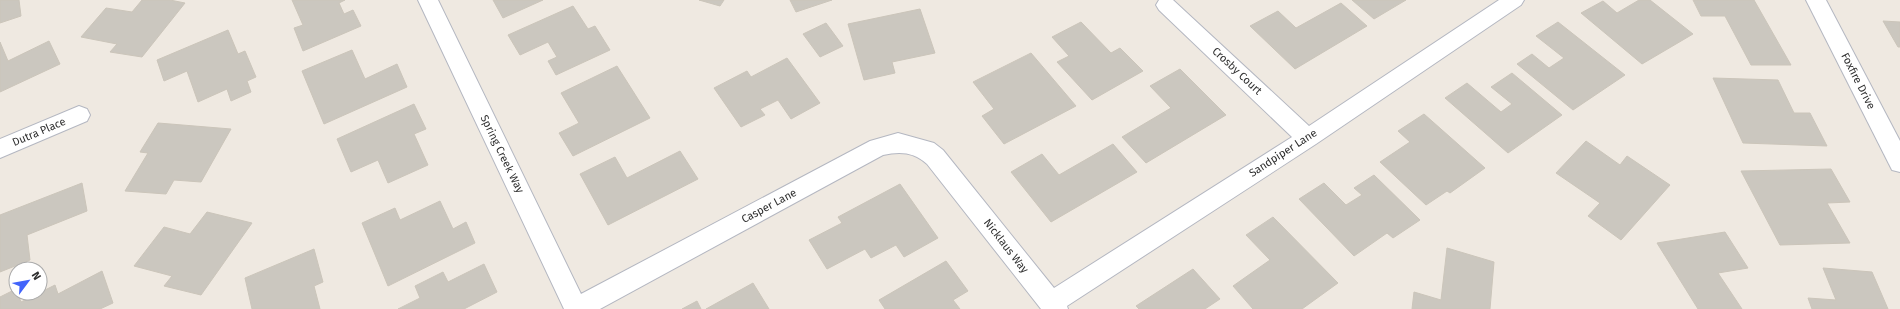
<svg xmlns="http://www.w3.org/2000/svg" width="1900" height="309" viewBox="0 0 1900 309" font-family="'Fira Sans',sans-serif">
	<rect width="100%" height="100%" fill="#efe9e1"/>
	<!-- building -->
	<g fill="#cbc7bf" stroke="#cbc5ba">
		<path d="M0 0H19L21 16 0 23Z"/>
		<path d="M142 0H170L185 3 142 57 110 52 117 44 81 37 106 8 132 12Z"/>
		<path d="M292 0H345L339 3 344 14 353 10 361 26 303 51 294 28 303 25Z"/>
		<path d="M493 0H543L503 18Z"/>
		<path d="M699 0H724L720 6Z"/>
		<path d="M790 0H832L796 12Z"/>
		<path d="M1352 0H1406L1374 19Z"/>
		<path d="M1639 0H1650L1693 34 1642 64 1581 13 1603 1 1617 13Z"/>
		<path d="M1693 0H1754L1791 65H1751L1725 16H1701Z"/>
		<path d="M1341 3 1367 26 1295 69 1250 26 1278 11 1296 28Z"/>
		<path d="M573 6 588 29 595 26 610 50 556 75 548 61 557 57 548 42 520 55 508 35Z"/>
		<path d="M920 9 935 53 892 62 895 73 864 80 848 24Z"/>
		<path d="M1883 21 1900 22V47H1898Z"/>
		<path d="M1081 22 1111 53 1120 48 1143 71 1092 100 1057 62 1069 56 1052 37Z"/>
		<path d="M1558 22 1625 75 1573 110 1517 64 1532 54 1549 68 1564 58 1536 36Z"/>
		<path d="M826 23 843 46 820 57 803 34Z"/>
		<path d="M228 30 238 54 245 51 256 77 247 81 251 92 231 101 227 89 198 102 187 71 164 81 157 60Z"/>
		<path d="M49 41 60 64 0 92V42L8 61Z"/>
		<path d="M352 50 365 79 397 64 407 87 324 124 302 71Z"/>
		<path d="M1031 53 1076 106 1004 144 982 116 994 109 973 82Z"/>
		<path d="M787 58 820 103 791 119 778 100 760 109 765 115 741 127 714 88 747 71 751 77Z"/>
		<path d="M617 66 650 118 573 156 559 133 579 123 561 93Z"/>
		<path d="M1180 69 1226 115 1146 163 1122 137 1171 108 1150 86Z"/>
		<path d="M1512 73 1562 115 1508 153 1445 98 1467 83 1501 112 1512 104 1491 87Z"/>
		<path d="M1713 78 1778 80 1794 113H1810L1827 146 1743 143Z"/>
		<path d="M414 104 426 129 414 134 428 165 388 183 378 160 351 172 337 139Z"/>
		<path d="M1424 114 1485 168 1450 193 1447 191 1426 205 1380 162 1410 142 1398 131Z"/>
		<path d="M158 123 231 129 201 182 174 180 166 194 125 191 148 153 140 152Z"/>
		<path d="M1586 141 1620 165 1627 156 1670 185 1621 240 1588 216 1600 203 1556 173Z"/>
		<path d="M1113 144 1137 172 1051 222 1011 172 1042 154 1059 175Z"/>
		<path d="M680 151 698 179 608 225 580 174 615 157 627 178Z"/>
		<path d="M1831 169 1850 202 1827 203 1850 243 1780 245 1741 171Z"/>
		<path d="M1374 175 1420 220 1393 238 1387 233 1354 256 1299 199 1324 183 1346 205 1362 195 1354 188Z"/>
		<path d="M82 183 87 211 27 235 30 260 0 272V215Z"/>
		<path d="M900 184 938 238 904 257 896 245 871 258 865 249 827 269 809 240 842 223 838 217Z"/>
		<path d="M440 201 453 229 466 222 475 243 388 286 362 223 395 208 400 220Z"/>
		<path d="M207 212 252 223 201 295 164 286 172 276 134 266 164 227 190 234Z"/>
		<path d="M1273 217 1338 283 1302 309H1253L1233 286 1270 260 1246 235Z"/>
		<path d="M1725 232 1748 268 1718 273 1742 309H1698L1657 243Z"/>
		<path d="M1447 248 1494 262 1490 309H1412L1414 292 1441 300Z"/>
		<path d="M314 249 323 282 314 286 320 309H252L245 278Z"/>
		<path d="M946 261 968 291 953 300 960 309H885L879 300Z"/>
		<path d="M484 264 497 292 464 309H398L420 298 415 286 443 272 448 282Z"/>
		<path d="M1823 268 1872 272 1888 309H1812L1808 298 1836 300Z"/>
		<path d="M1193 269 1220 299 1205 309H1139L1136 306Z"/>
		<path d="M102 271 113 303 100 309H0V297L16 289 21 302 55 285 58 294Z"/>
		<path d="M753 283 769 309H706Z"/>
		<path d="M697 301 701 309H682Z"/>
	</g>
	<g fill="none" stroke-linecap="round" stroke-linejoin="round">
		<defs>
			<g id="street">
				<path d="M418 0H438L581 294 870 141 898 133 934 143 943 150 1054 288 1292 137 1159 10 1156 5 1159 0H1173L1309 126 1499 0H1524L1521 5 1316 144 1067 306 1068 309H1041L927 164C914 152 900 151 883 155L600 309H564Z"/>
				<path d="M1806 0H1826L1900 141V172L1892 170Z"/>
				<path d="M79 106 87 109 90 115 87 121 0 158V139Z"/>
			</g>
		</defs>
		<!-- street casing -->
		<use href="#street" stroke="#b4b7c1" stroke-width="2"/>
		<!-- street -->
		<use href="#street" fill="#fff" fill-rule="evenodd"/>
	</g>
	<g text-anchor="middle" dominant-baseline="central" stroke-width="3.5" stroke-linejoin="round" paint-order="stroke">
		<!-- street labels -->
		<g font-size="11" fill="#2e2e2e" stroke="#fff">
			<text transform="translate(1237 71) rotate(43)">Crosby Court</text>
			<text transform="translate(1858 81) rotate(63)">Foxfire Drive</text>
			<text transform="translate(39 132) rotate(-23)">Dutra Place</text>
			<text transform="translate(1283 153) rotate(-33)">Sandpiper Lane</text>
			<text transform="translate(502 154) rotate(64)">Spring Creek Way</text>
			<text transform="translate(769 206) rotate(-28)">Casper Lane</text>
			<text transform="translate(1006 246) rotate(52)">Nicklaus Way</text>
		</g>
	</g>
	<!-- north arrow -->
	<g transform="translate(28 281) rotate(58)"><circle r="19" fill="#ffffff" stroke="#ababab"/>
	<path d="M0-3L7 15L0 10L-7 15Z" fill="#4264fb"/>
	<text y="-6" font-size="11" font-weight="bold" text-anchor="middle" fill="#2e2e2e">N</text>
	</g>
</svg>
